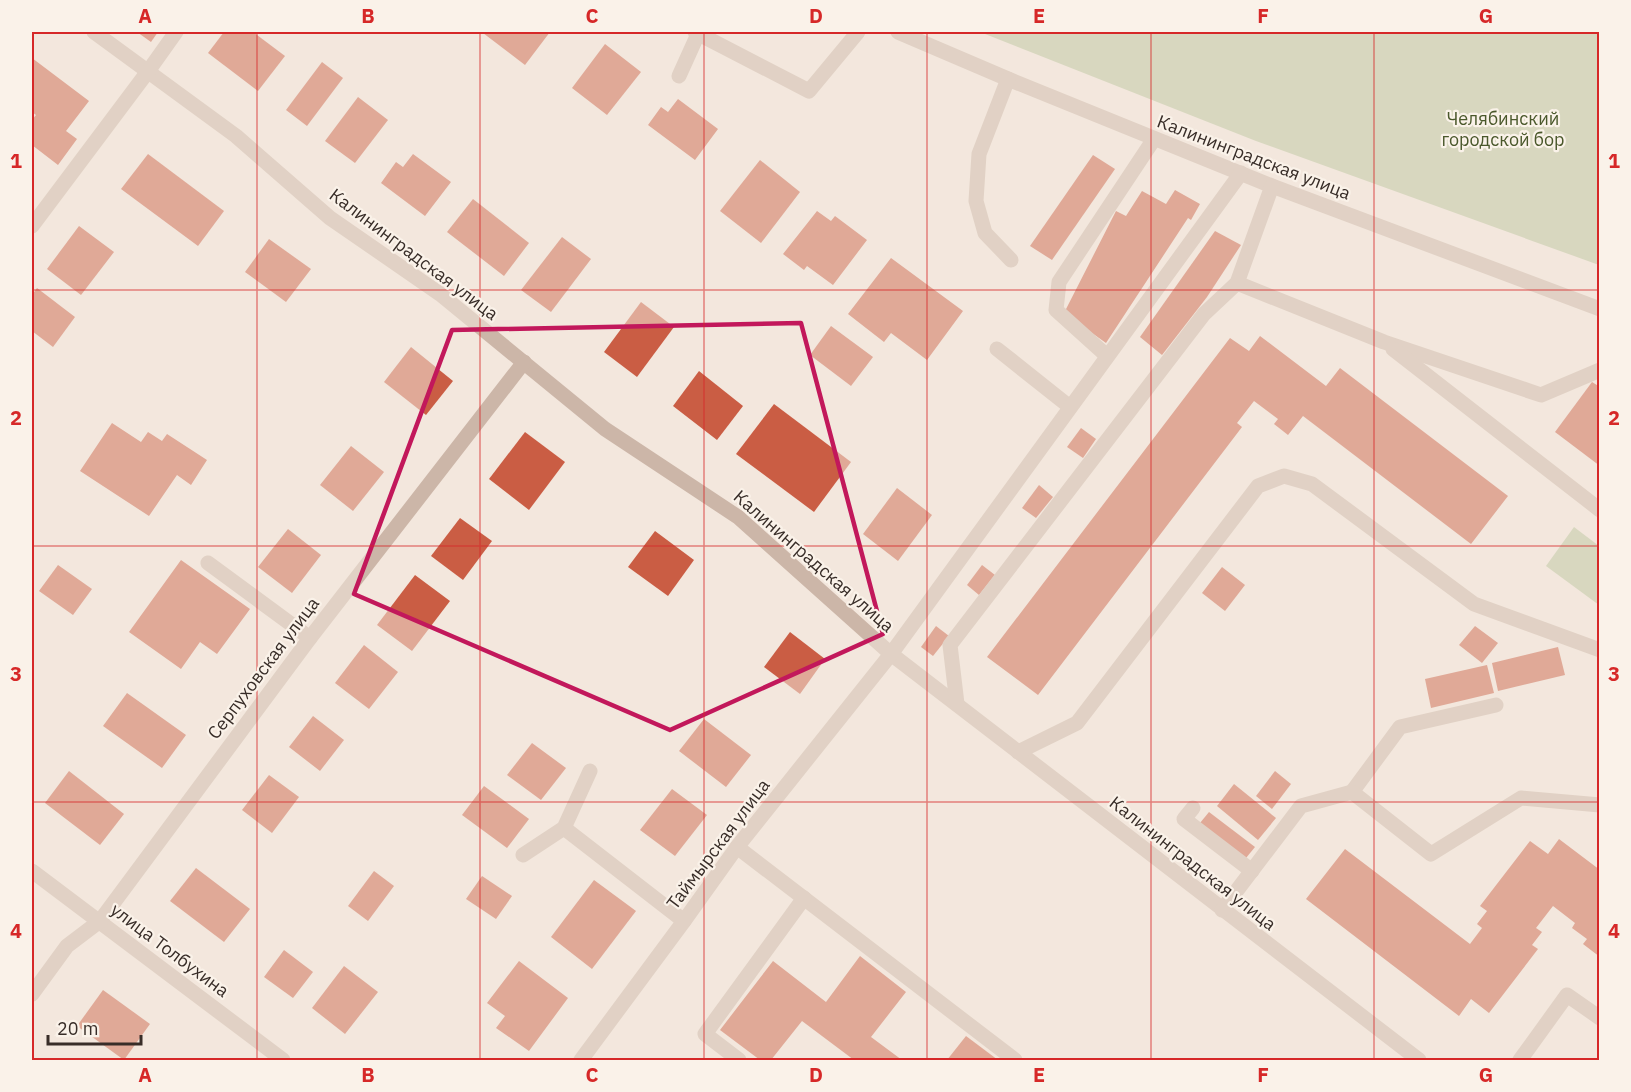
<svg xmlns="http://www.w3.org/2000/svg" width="1631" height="1092" viewBox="0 0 1631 1092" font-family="'IBM Plex Sans',sans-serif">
	<rect width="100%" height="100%" fill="#f3e7dd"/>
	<!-- green -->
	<g fill="#b8c39c">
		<path d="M980 32H1599V265L1256 141Z"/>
		<path d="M1574 527 1599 546V605L1546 566Z"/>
	</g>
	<!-- building -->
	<g fill="#ca5d44">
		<path d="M137 32H158L151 42Z"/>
		<path d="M224 32H253L285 56 258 91 208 53Z"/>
		<path d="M484 32H550L525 65 483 33Z"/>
		<path d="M605 44 641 72 607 115 572 88Z"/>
		<path d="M32 58 89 101 66 131 77 139 58 165 32 145V120L36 115 32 112Z"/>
		<path d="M322 62 343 78 307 126 286 110Z"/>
		<path d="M358 97 388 120 355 163 325 141Z"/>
		<path d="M678 99 718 129 695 160 648 125 661 107 668 112Z"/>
		<path d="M148 154 224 211 198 246 121 189Z"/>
		<path d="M413 154 451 182 425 216 381 183 396 162 403 167Z"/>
		<path d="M1093 155 1115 169 1052 260 1030 246Z"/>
		<path d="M760 160 800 192 761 243 720 211Z"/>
		<path d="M1175 190 1200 204 1191 220 1188 218 1106 343 1064 313 1116 211 1126 216 1142 191 1166 204Z"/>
		<path d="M473 199 529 243 504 276 447 232Z"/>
		<path d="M817 211 831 221 835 216 867 240 833 285 807 266 804 270 783 254Z"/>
		<path d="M79 226 114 252 81 295 47 269Z"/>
		<path d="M1215 231 1241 245 1207 297 1162 355 1140 337Z"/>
		<path d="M562 237 591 259 551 312 521 290Z"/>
		<path d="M269 239 311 269 286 302 245 272Z"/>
		<path d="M891 258 963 311 927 360 891 333 884 342 848 314Z"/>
		<path d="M37 288 75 317 53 347 32 331V295Z"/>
		<path d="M641 302 674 327 637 377 604 352Z"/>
		<path d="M831 326 873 357 851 386 810 355Z"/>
		<path d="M1260 336 1326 386 1340 368 1508 496 1471 544 1303 416 1288 435 1274 424 1278 419 1254 401 1237 423 1242 427 1038 695 987 657 1230 338 1249 351Z"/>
		<path d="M411 347 453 381 426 415 384 382Z"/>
		<path d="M699 371 743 406 717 440 673 406Z"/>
		<path d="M1592 382 1600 387V466L1555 432Z"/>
		<path d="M774 404 851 462 814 512 736 454Z"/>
		<path d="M112 423 141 442 148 432 162 441 167 434 207 460 191 485 177 475 149 516 80 471Z"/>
		<path d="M1081 428 1096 439 1083 458 1067 447Z"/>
		<path d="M525 432 565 462 529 510 489 479Z"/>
		<path d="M351 446 384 472 353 511 320 485Z"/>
		<path d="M1039 485 1053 497 1036 518 1022 508Z"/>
		<path d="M897 488 932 515 898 561 863 534Z"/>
		<path d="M460 518 492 541 463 580 431 556Z"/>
		<path d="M288 529 321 555 292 593 258 567Z"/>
		<path d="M655 531 694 560 668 596 628 567Z"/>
		<path d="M181 560 250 609 217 654 200 642 181 669 129 632Z"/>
		<path d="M58 565 92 589 73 615 39 591Z"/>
		<path d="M982 565 995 575 979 595 967 585Z"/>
		<path d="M1222 567 1245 585 1225 611 1202 593Z"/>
		<path d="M415 575 450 601 412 651 377 625Z"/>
		<path d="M936 626 949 636 933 656 921 647Z"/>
		<path d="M1475 626 1498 643 1482 663 1459 645Z"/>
		<path d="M790 632 825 659 800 694 764 667Z"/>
		<path d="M364 645 398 672 369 709 335 683Z"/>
		<path d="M1558 647 1565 675 1498 691 1492 663Z"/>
		<path d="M1487 665 1494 693 1431 708 1425 679Z"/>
		<path d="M127 693 186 735 162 768 103 726Z"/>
		<path d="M313 716 344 740 320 771 289 747Z"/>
		<path d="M704 719 751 755 726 787 679 751Z"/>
		<path d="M532 743 566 768 541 800 507 775Z"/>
		<path d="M69 771 124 814 100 845 45 803Z"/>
		<path d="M1275 771 1291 784 1272 809 1256 796Z"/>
		<path d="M269 775 299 797 272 833 242 810Z"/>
		<path d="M1234 784 1276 818 1258 840 1217 806Z"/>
		<path d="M484 786 529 819 507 848 462 815Z"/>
		<path d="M672 789 707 815 675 856 640 830Z"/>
		<path d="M1209 812 1255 847 1246 858 1200 823Z"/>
		<path d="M1559 839 1600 870V957L1583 944 1587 939 1572 928 1575 923 1553 906 1536 928 1542 932 1532 945 1538 949 1489 1013 1471 999 1459 1016 1306 899 1345 849 1470 944 1482 928 1477 924 1487 911 1480 906 1530 841 1548 854Z"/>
		<path d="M196 868 250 909 224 942 170 901Z"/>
		<path d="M374 871 394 886 368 921 348 906Z"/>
		<path d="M482 876 512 896 496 919 466 899Z"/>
		<path d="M594 880 636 911 592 969 551 937Z"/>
		<path d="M284 950 313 972 293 998 264 977Z"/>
		<path d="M860 956 906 992 871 1037 902 1060H854L802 1021 771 1060H760L720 1030 773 961 826 1002Z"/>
		<path d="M519 961 568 998 529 1051 496 1028 505 1016 487 1003Z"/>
		<path d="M344 966 378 992 345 1034 312 1008Z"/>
		<path d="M103 990 150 1024 124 1060 77 1026Z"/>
		<path d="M966 1036 998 1060H947Z"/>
	</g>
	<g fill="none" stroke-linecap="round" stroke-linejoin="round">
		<!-- minor -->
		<g stroke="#ccb6a8" stroke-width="15">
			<path d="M94 32 236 136 330 218 440 294 605 429 738 517 891 654 1419 1060"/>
			<path d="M695 32 809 91 858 32"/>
			<path d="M898 32 1008 79 1272 186 1600 309"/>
			<path d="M679 76 698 34"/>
			<path d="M1008 79 979 154 976 201 985 233 1011 260"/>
			<path d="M32 226 149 70 176 32"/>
			<path d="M1237 283 1384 342 1541 395 1600 370"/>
			<path d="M997 349 1070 407"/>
			<path d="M1393 349 1600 510"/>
			<path d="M1107 356 1056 310 1059 282 1154 139"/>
			<path d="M208 563 310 638"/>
			<path d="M957 704 950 645 1204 314 1237 283 1272 186"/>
			<path d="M1018 752 1077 723 1258 486 1284 476 1312 484 1474 604 1600 650"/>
			<path d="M1352 792 1400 727 1496 705"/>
			<path d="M1193 808 1184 819 1252 871"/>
			<path d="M564 828 684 921"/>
			<path d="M737 847 1015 1060"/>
			<path d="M523 855 564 828 590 771"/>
			<path d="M32 871 283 1060"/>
			<path d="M1222 910 1301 806 1352 792 1431 854 1521 798 1600 805"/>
			<path d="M32 994 67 946 100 921 310 638 524 362"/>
			<path d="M581 1060 684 921 737 847 891 654 1241 173"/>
			<path d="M739 1060 705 1034 804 898"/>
			<path d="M1520 1060 1567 995 1600 1018"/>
		</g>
	</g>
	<!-- marked area -->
	<path d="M0 0H1631V1092H0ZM801 323 883 634 670 730 354 594 452 330Z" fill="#f3e7dd" fill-opacity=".55" fill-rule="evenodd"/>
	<path fill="none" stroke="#c2185b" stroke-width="4.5" stroke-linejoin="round" d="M801 323 883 634 670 730 354 594 452 330Z"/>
	<!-- grid -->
	<path fill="none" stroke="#d62828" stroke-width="1.5" stroke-opacity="0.55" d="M257 32V1060M480 32V1060M704 32V1060M927 32V1060M1151 32V1060M1374 32V1060M32 290H1600M32 546H1600M32 802H1600"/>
	<g text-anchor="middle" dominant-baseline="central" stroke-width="4.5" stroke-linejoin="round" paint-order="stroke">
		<!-- park labels -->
		<g font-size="18" fill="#4a582b" stroke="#faf2e9">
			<text x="1503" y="118">Челябинский<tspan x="1503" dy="21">городской бор</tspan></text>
		</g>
		<!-- street labels -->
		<g font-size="18" fill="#382d28" stroke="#faf2e9">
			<text transform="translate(1254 157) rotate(21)">Калининградская улица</text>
			<text transform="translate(414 254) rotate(37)">Калининградская улица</text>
			<text transform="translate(814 561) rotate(41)">Калининградская улица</text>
			<text transform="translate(263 668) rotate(-53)">Серпуховская улица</text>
			<text transform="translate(718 844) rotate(-53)">Таймырская улица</text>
			<text transform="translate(1193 863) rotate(38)">Калининградская улица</text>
			<text transform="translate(170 950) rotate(37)">улица Толбухина</text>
		</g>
	</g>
	<!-- border -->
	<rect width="1631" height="1092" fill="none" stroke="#faf2e9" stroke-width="66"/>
	<!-- scale -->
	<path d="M48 1035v9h93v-9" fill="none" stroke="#382d28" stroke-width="3"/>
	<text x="57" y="1035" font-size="18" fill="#382d28" stroke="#faf2e9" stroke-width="4.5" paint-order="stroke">20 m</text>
	<rect x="33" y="33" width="1565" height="1026" fill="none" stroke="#d62828" stroke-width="2"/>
	<g font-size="20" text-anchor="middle" font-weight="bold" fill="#d62828">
		<text x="145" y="23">A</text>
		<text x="368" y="23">B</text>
		<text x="592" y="23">C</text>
		<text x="816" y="23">D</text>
		<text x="1039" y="23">E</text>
		<text x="1263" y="23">F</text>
		<text x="1486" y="23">G</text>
		<text x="16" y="168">1</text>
		<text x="1614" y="168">1</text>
		<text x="16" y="425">2</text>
		<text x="1614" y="425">2</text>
		<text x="16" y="681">3</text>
		<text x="1614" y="681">3</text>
		<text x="16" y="938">4</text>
		<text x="1614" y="938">4</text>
		<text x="145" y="1082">A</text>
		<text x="368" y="1082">B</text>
		<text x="592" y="1082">C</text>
		<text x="816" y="1082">D</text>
		<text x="1039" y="1082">E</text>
		<text x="1263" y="1082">F</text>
		<text x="1486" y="1082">G</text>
	</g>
</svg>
